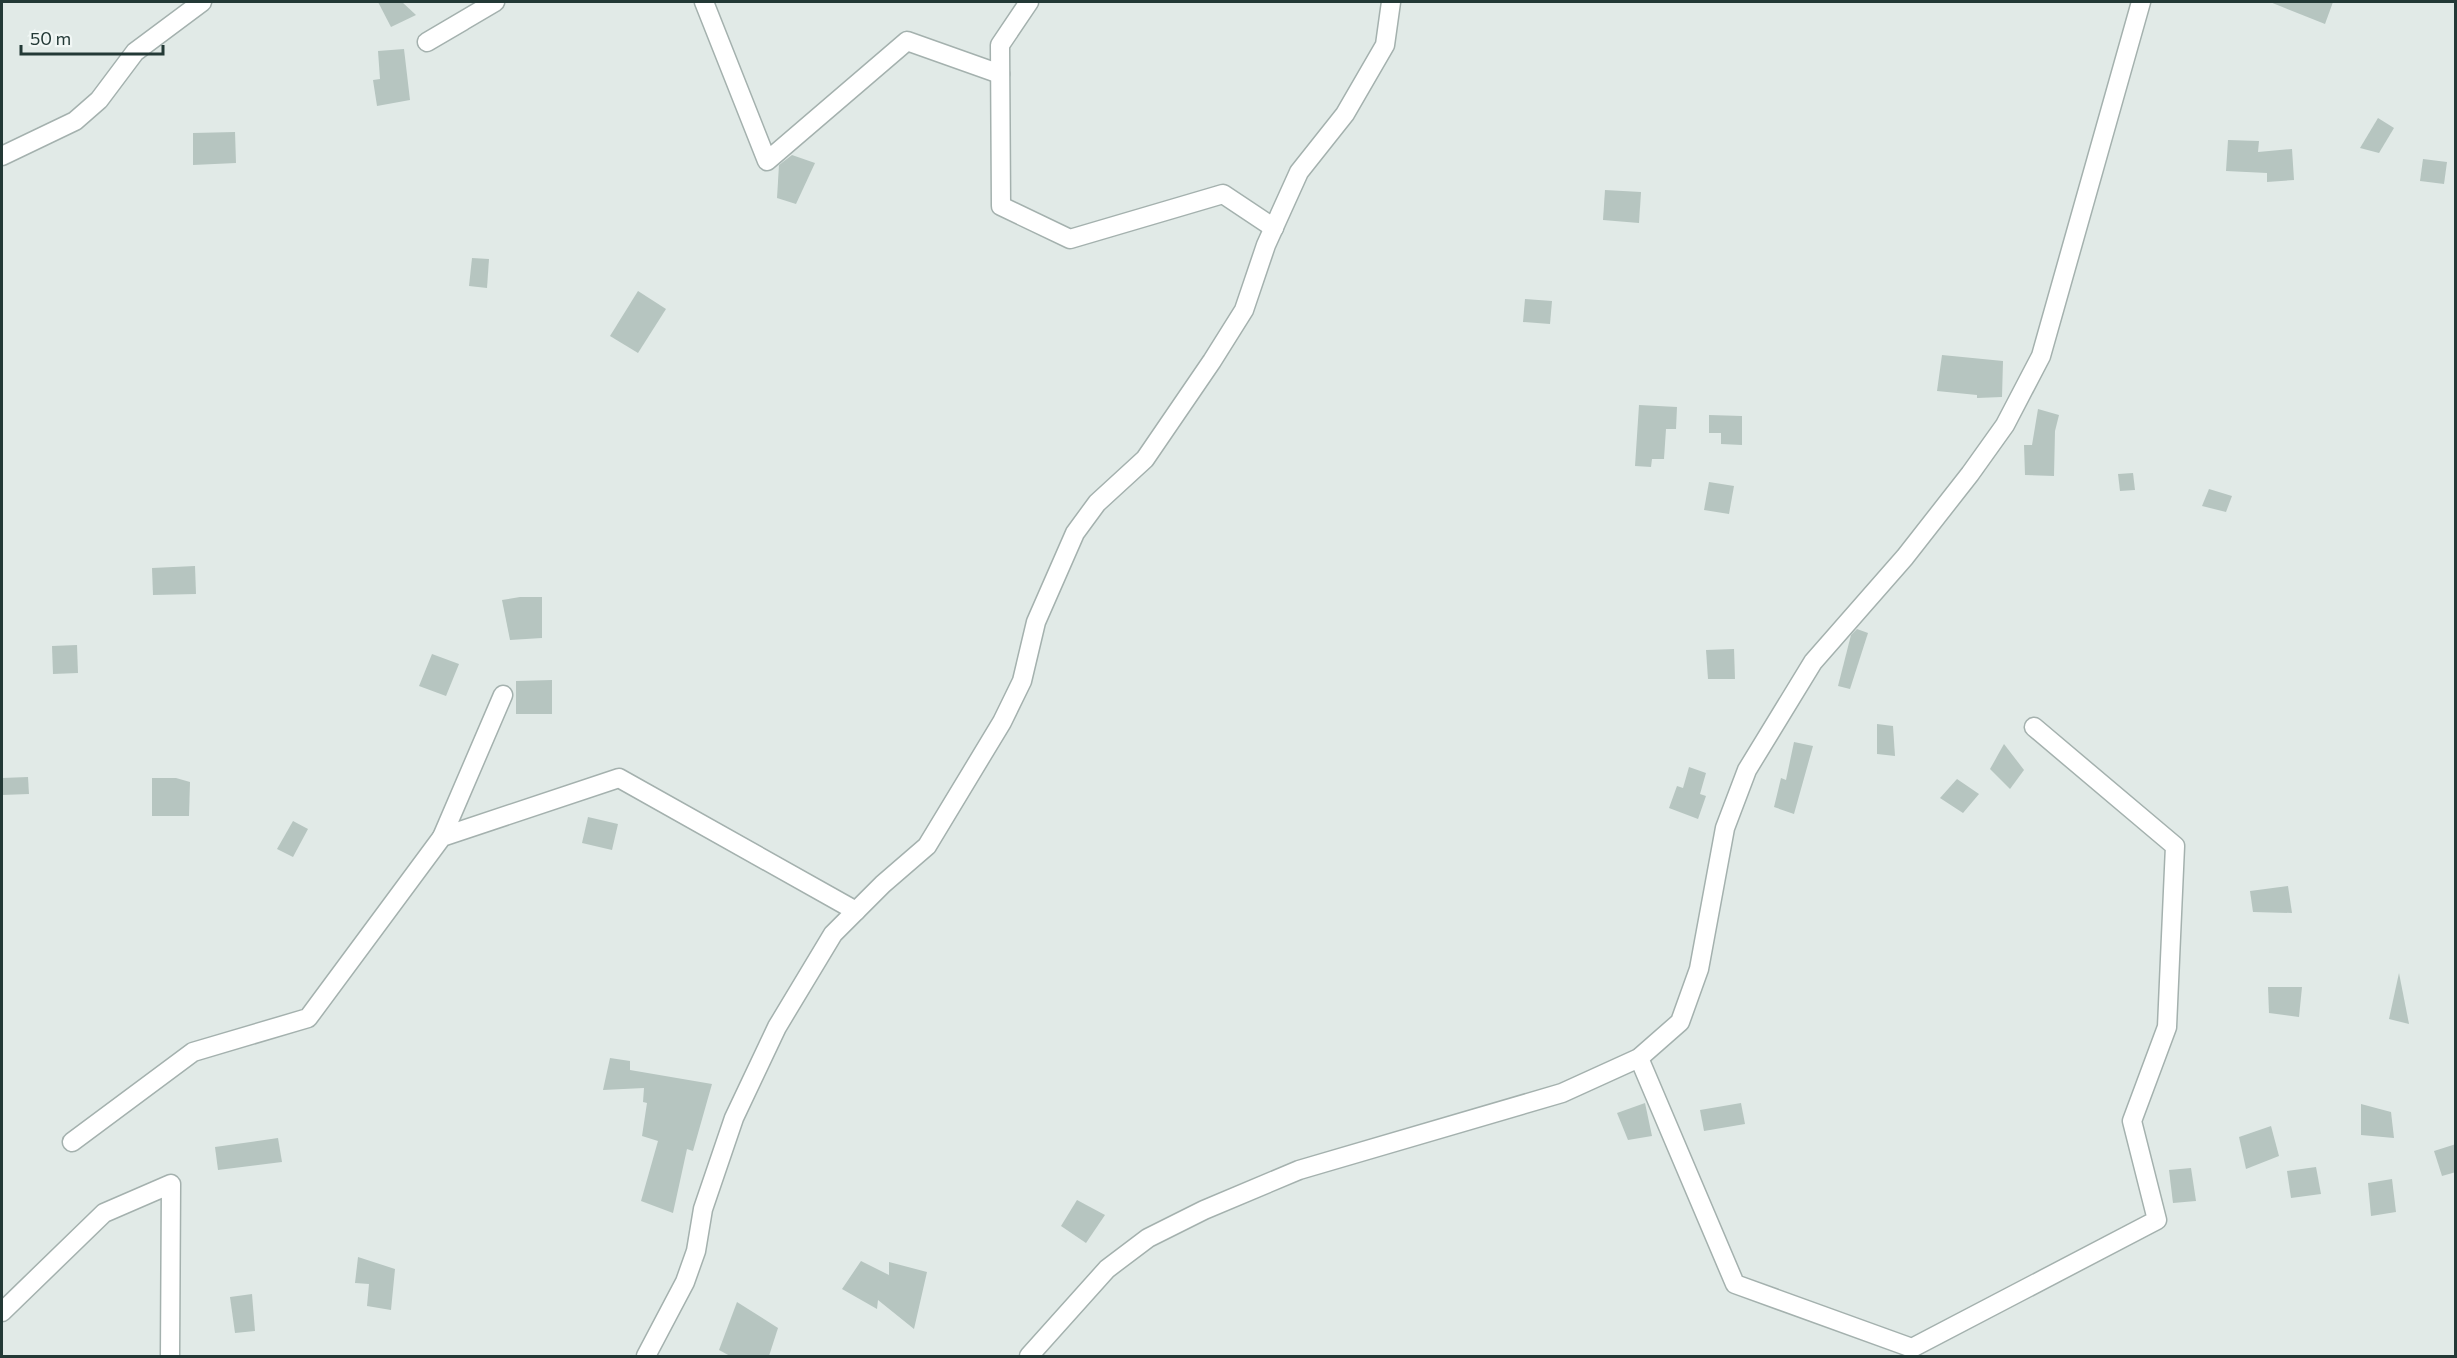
<svg xmlns="http://www.w3.org/2000/svg" width="2457" height="1358" viewBox="0 0 2457 1358" font-family="Commissioner,sans-serif">
	<rect width="100%" height="100%" fill="#e1eae7"/>
	<!-- building -->
	<g fill="#b6c5c0">
		<path d="M378 2H402L416 15 391 27Z"/>
		<path d="M2270 2H2333L2325 24Z"/>
		<path d="M404 49 410 100 377 106 373 80 380 79 378 51Z"/>
		<path d="M2378 118 2394 128 2379 153 2360 148Z"/>
		<path d="M235 132 236 163 193 165V133Z"/>
		<path d="M2228 140 2259 141 2258 152 2292 149 2294 180 2267 182V173L2226 171Z"/>
		<path d="M792 155 815 163 796 204 777 198 779 165Z"/>
		<path d="M2423 159 2447 162 2444 184 2420 181Z"/>
		<path d="M1605 190 1641 192 1639 223 1603 220Z"/>
		<path d="M472 258 489 259 487 288 469 286Z"/>
		<path d="M638 291 666 309 638 353 610 336Z"/>
		<path d="M1525 299 1552 301 1550 324 1523 322Z"/>
		<path d="M1942 355 2003 361 2002 397 1977 398V395L1937 391Z"/>
		<path d="M1639 405 1677 407 1676 429H1666L1664 459H1652L1651 467 1635 466Z"/>
		<path d="M2038 409 2059 415 2055 431 2054 476 2025 475 2024 445H2032Z"/>
		<path d="M1709 415 1742 416V445L1721 444V433H1709Z"/>
		<path d="M2133 473 2135 490 2120 491 2118 474Z"/>
		<path d="M1709 482 1734 486 1729 514 1704 510Z"/>
		<path d="M2209 489 2232 496 2226 512 2202 506Z"/>
		<path d="M195 566 196 594 153 595 152 568Z"/>
		<path d="M520 597H542V638L510 640 502 600Z"/>
		<path d="M1857 629 1868 633 1850 689 1838 686 1851 635Z"/>
		<path d="M77 645 78 673 53 674 52 646Z"/>
		<path d="M1734 649 1735 679H1708L1706 650Z"/>
		<path d="M432 654 459 664 446 696 419 686Z"/>
		<path d="M552 680V714H516V681Z"/>
		<path d="M1877 724 1893 726 1895 756 1877 754Z"/>
		<path d="M1794 742 1813 746 1794 814 1774 807 1781 778 1786 780Z"/>
		<path d="M2004 744 2024 770 2010 789 1990 769Z"/>
		<path d="M1689 767 1706 773 1700 794 1706 796 1698 819 1669 808 1677 786 1683 788Z"/>
		<path d="M28 777 29 794 2 795V778Z"/>
		<path d="M152 778H176L190 782 189 816H152Z"/>
		<path d="M1957 779 1979 794 1963 813 1940 798Z"/>
		<path d="M588 817 618 824 612 850 582 843Z"/>
		<path d="M293 821 308 829 293 857 277 849Z"/>
		<path d="M2288 886 2292 913 2253 912 2250 891Z"/>
		<path d="M2399 973 2409 1024 2389 1019Z"/>
		<path d="M2268 987H2302L2299 1017 2269 1013Z"/>
		<path d="M610 1058 630 1061V1070L712 1084 693 1151 687 1149 673 1213 641 1201 658 1141 642 1136 647 1103 643 1102 644 1088 603 1090Z"/>
		<path d="M1645 1103 1652 1136 1628 1140 1617 1113Z"/>
		<path d="M1741 1103 1745 1124 1704 1131 1700 1110Z"/>
		<path d="M2361 1104 2391 1112 2394 1138 2361 1135Z"/>
		<path d="M2271 1126 2279 1156 2246 1169 2239 1137Z"/>
		<path d="M278 1138 282 1162 218 1170 215 1147Z"/>
		<path d="M2456 1144V1172L2442 1176 2434 1151Z"/>
		<path d="M2316 1167 2321 1194 2291 1198 2287 1171Z"/>
		<path d="M2191 1168 2196 1201 2173 1203 2169 1170Z"/>
		<path d="M2392 1179 2396 1212 2371 1216 2368 1183Z"/>
		<path d="M1077 1200 1105 1215 1086 1243 1061 1226Z"/>
		<path d="M358 1257 395 1269 391 1310 367 1306 369 1284 355 1283Z"/>
		<path d="M861 1261 889 1275V1262L927 1272 914 1329 878 1300 877 1309 842 1289Z"/>
		<path d="M252 1294 255 1331 235 1333 230 1297Z"/>
		<path d="M737 1302 778 1328 769 1356H730L719 1350Z"/>
	</g>
	<g fill="none" stroke-linecap="round" stroke-linejoin="round">
		<defs>
			<g id="minor">
				<path d="M704 2 767 161 907 41 1000 74"/>
				<path d="M1029 2 1000 45 1001 206 1070 239 1223 194 1274 228"/>
				<path d="M463 21 427 42 495 2"/>
				<path d="M2 156 75 121 99 100 135 52 202 2"/>
				<path d="M442 837 503 695"/>
				<path d="M1639 1058 1735 1284 1912 1348 2157 1220 2132 1121 2167 1027 2175 846 2034 727"/>
				<path d="M72 1142 193 1052 308 1018 442 837 619 778 856 911"/>
				<path d="M2 1312 104 1213 171 1184 170 1356"/>
				<path d="M646 1356 685 1282 696 1251 703 1209 734 1118 777 1027 833 934 883 884 927 846 1002 722 1022 681 1036 622 1075 533 1097 503 1145 459 1212 361 1244 310 1266 245 1299 172 1345 114 1385 45 1391 2"/>
				<path d="M1029 1356 1107 1269 1148 1238 1204 1210 1299 1170 1562 1093 1639 1058 1680 1022 1699 969 1725 828 1747 770 1813 662 1905 557 1970 474 2005 425 2041 356 2141 2"/>
			</g>
		</defs>
		<!-- minor casing -->
		<use href="#minor" stroke="#a4b1ae" stroke-width="21"/>
		<!-- minor -->
		<use href="#minor" stroke="#fff" stroke-width="18"/>
	</g>
	<!-- border -->
	<rect width="2457" height="1358" fill="none" stroke="#233936" stroke-width="6"/>
	<!-- scale -->
	<path d="M21 45v9h142v-9" fill="none" stroke="#233936" stroke-width="3"/>
	<text x="30" y="45" font-size="18" fill="#233936" stroke="#f1f7f5" stroke-width="4.5" paint-order="stroke">50 m</text>
</svg>
